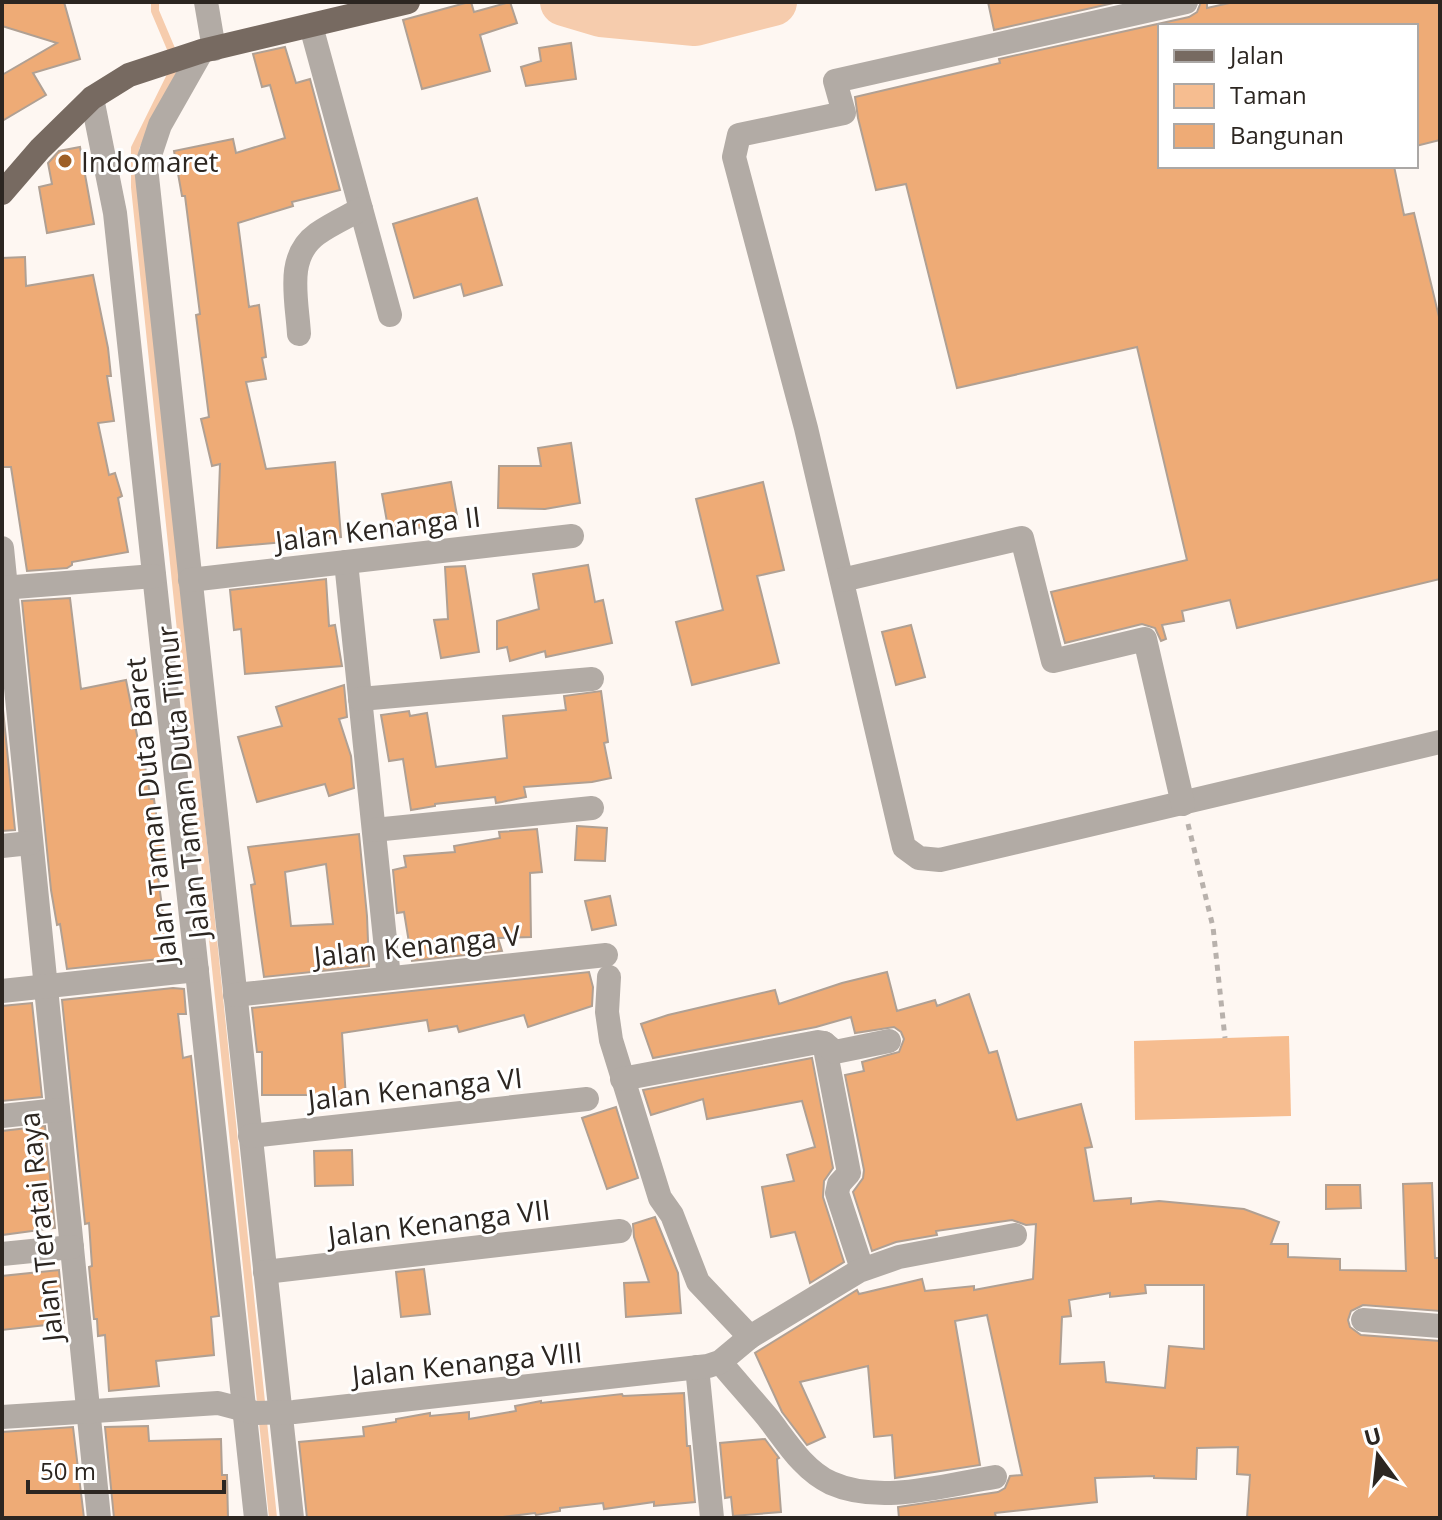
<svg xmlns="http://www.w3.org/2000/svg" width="1442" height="1520" viewBox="0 0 1442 1520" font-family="'Open Sans',sans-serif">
	<rect width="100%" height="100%" fill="#fef7f2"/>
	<!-- green -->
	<path fill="#f6bd90" d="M1289 1036 1291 1116 1135 1120 1134 1041Z"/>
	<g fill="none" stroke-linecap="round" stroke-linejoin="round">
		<!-- stream -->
		<path stroke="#f6ccad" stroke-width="8" d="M155 2V11L177 63 135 148V187L273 1518"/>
		<!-- river -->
		<path stroke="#f6ccad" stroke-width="48" d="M564 2 601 13 695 22 773 2"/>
	</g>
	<!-- building -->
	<g fill="#eeab76" stroke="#b0a093" stroke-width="2" fill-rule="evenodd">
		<path d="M2 2H64L80 59 33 73 46 95 2 121V75L57 43 2 26Z"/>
		<path d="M469 2H471L474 12 510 2 517 23 480 35 490 71 422 89 403 20Z"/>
		<path d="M988 2H1118L994 30Z"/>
		<path d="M1201 2H1207V8L1234 2H1440V140L1416 146V26H1160V166H1394L1404 215 1414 213 1440 321V579L1237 628 1230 600 1182 611 1184 621 1162 625 1166 639 1161 641 1155 628 1142 624 1065 643 1051 592 1187 560 1137 347 957 388 906 184 876 190 858 118 855 97 1000 63 999 59 1189 17 1197 12Z"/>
		<path d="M571 43 576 79 526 86 521 67 541 61 539 48Z"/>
		<path d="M285 47 296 83 310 79 340 190 292 202 293 206 238 223 249 307 259 305 266 357 262 358 266 379 246 382 266 469 335 462 341 537 217 548 220 464 212 466 201 419 209 417 196 315 200 314 185 196H182L174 151 233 139 236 153 285 138 270 85 262 87 253 54Z"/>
		<path d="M80 147 94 224 47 233 39 187 52 184 48 163 59 151Z"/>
		<path d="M477 198 502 285 464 296 461 284 414 298 393 224Z"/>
		<path d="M25 257 26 286 93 275 108 348 111 376H107L114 421 98 423 109 475 115 473 122 496 118 498 128 552 72 562V565L67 568 27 571 11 467H2V258Z"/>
		<path d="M571 443 580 503 545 509 498 508 499 466H541L538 448Z"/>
		<path d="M451 482 458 521 389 533 382 494Z"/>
		<path d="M763 482 784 570 757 576 779 663 692 685 676 622 723 610 696 499Z"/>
		<path d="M588 565 595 602 603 600 612 643 546 657 545 651 510 661 507 647 497 649V621L539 609 533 574Z"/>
		<path d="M465 566 479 652 441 658 434 620 448 619 445 567Z"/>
		<path d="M326 579 329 626 335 625 342 666 245 674 241 629 234 630 230 590Z"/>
		<path d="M70 598 81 689 126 680 141 755H143L151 799H154L159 836 162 835 168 876 158 877 169 958 67 969 60 924 57 925 51 890 22 601Z"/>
		<path d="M911 625 925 677 896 685 882 632Z"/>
		<path d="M344 685 347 717 339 719 351 756 354 788 329 796 325 784 257 802 238 737 282 726 276 707Z"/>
		<path d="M601 691 608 742 604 743 611 778 592 782 524 787 526 797 502 802 496 803 495 797 435 804V806L411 810 403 759 389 761 381 715 409 711 410 716 427 713 436 767 507 758 503 716 566 710 564 696Z"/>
		<path d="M2 699 15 830 2 831Z"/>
		<path d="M577 826 607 828 605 861 575 860Z"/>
		<path d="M537 829 542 872 530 873 531 937 498 938 502 951 412 961 404 912 397 913 393 870 406 867 404 856 455 852 454 846 500 838 499 832Z"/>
		<path d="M359 834 367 916 369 966 264 977 251 885 255 884 248 847ZM326 864 333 924 291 926 285 872Z"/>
		<path d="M610 896 616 925 592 930 585 901Z"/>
		<path d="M589 972 593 987 592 1006 528 1027 524 1015 459 1032 457 1026 429 1031 427 1020 342 1033 346 1099 320 1101V1095H262V1052H257L252 1008Z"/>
		<path d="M887 972 897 1011 935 1000 937 1006 969 994 989 1053 997 1051 1017 1120 1081 1104 1092 1147 1085 1148 1094 1201 1131 1198V1204L1159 1201 1244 1209 1279 1222 1271 1244H1288V1257L1340 1259V1270L1406 1271 1403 1184 1432 1183 1435 1258H1440V1311L1363 1305 1351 1311 1348 1320 1350 1327 1361 1335 1440 1341V1518H1247L1250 1475 1237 1474 1238 1447 1197 1448 1196 1479 1154 1478V1476L1095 1478 1097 1502 995 1513 996 1518H899L898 1507 998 1492 1005 1488 1010 1476 1022 1475 987 1315 955 1321 980 1465 895 1478 892 1435 874 1437 868 1366 800 1382 825 1437 807 1445 782 1412 755 1353 857 1290 859 1294 922 1279 925 1291 974 1286V1290L1033 1279 1036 1224 1026 1225 1012 1220 936 1231 937 1235 896 1242 872 1251 853 1192 863 1178 864 1170 845 1075 864 1071 862 1062 899 1052 904 1039 901 1032 894 1027 855 1033 851 1017 816 1027 653 1058 641 1024 668 1015 775 990 779 1004 842 983ZM1145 1285H1204V1349L1169 1346 1165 1388 1106 1382 1104 1362 1060 1364 1062 1317 1071 1316 1069 1300 1110 1293V1297L1146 1293Z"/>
		<path d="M173 988 184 989 186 1014H178L183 1058 191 1056 219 1316 211 1317 214 1355 156 1361 159 1386 109 1391 105 1335 98 1336 97 1319H94L89 1267 92 1266 89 1223 85 1224 62 1000Z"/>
		<path d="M32 1003 42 1097 2 1101V1006Z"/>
		<path d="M812 1058 833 1168 824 1181 823 1197 844 1262 810 1283 795 1232 771 1237 762 1187 794 1181 787 1155 815 1147 802 1101 707 1119 703 1099 651 1115 643 1090Z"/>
		<path d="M616 1107 638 1178 607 1189 582 1118Z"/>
		<path d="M45 1126 55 1228 2 1235V1131Z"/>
		<path d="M352 1150 353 1185 315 1186 314 1151Z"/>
		<path d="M1326 1185H1360L1361 1208 1326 1209Z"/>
		<path d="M655 1217 678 1273 681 1313 626 1317 624 1283 649 1282 634 1237 633 1224Z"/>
		<path d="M424 1269 430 1314 401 1317 396 1272Z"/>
		<path d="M59 1270 64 1323 2 1330V1276Z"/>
		<path d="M684 1393 687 1446H690L695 1502 654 1506V1502L604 1509 603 1503 560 1508V1511L536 1515 535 1513 495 1518H307L299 1442 364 1436 363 1427 396 1422V1419L430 1413V1416L469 1412V1419L516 1411 515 1406 541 1401V1403L622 1394 623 1396Z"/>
		<path d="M148 1426 149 1441 221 1439 222 1475H227L228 1518H114L105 1427Z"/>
		<path d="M73 1427 84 1518H2V1432Z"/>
		<path d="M765 1439 779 1458 777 1459 781 1512 733 1516 731 1497 725 1498 720 1443Z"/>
	</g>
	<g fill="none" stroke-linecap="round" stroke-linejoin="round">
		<!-- path -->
		<path stroke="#b8b1ac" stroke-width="5" stroke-dasharray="6 6" stroke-linecap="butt" d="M1188 824 1213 927 1225 1038"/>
		<!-- minor -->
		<g stroke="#b2aba5" stroke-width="24">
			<path d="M206 2 214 49"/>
			<path d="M1186 2 835 81 844 113 739 135 734 157 806 428 904 847 919 858 940 860 1440 742"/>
			<path d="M311 26 390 315"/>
			<path d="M202 51 160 125 146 167 292 1518"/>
			<path d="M92 98 115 213 256 1518"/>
			<path d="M299 334C297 299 285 257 317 234 331 224 347 217 361 209"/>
			<path d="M2 548 99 1518"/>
			<path d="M346 562 389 978"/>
			<path d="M190 580 572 536"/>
			<path d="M842 580 1022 538 1053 661 1145 639 1183 804"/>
			<path d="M2 588 154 576"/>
			<path d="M360 699 592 679"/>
			<path d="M374 830 592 808"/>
			<path d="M2 846 30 843"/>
			<path d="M609 977 607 1012 611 1040 660 1198 672 1215 698 1282 750 1337"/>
			<path d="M2 991 197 970"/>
			<path d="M235 995 606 955"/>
			<path d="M824 1043 849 1173 839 1184 837 1193 862 1269"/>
			<path d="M622 1079 818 1042 824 1043 835 1052 889 1041"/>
			<path d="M2 1116 58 1110"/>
			<path d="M250 1136 587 1099"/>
			<path d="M2 1254 72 1247"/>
			<path d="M265 1272 620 1231"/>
			<path d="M1363 1320 1440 1326"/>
			<path d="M720 1362C736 1381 752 1399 768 1418 786 1441 803 1470 831 1483 880 1505 945 1485 995 1477"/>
			<path d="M697 1367 712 1518"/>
			<path d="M2 1417 218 1403 256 1413 294 1412 708 1366 720 1362 750 1337 859 1271 899 1257 1015 1235"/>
		</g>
		<!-- major -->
		<path stroke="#776a61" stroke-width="24" d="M2 193 40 149 92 98 129 75 202 51 408 2"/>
	</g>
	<!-- markers -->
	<circle fill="#9e5f26" stroke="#fff" stroke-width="3" cx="65" cy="161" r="8"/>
	<g text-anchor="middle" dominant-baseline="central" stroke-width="6" stroke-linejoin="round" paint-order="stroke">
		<!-- poi labels -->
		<g font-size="28" fill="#2c2621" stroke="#fff" text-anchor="start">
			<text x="81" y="161">Indomaret</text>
		</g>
		<!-- street labels -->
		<g font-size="28" fill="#2c2621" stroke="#fff">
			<text transform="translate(378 528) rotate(-7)">Jalan Kenanga II</text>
			<text transform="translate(182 782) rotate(-96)">Jalan Taman Duta Timur</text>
			<text transform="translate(150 811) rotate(-96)">Jalan Taman Duta Baret</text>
			<text transform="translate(417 945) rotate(-6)">Jalan Kenanga V</text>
			<text transform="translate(415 1088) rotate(-6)">Jalan Kenanga VI</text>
			<text transform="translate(439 1222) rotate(-7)">Jalan Kenanga VII</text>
			<text transform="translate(40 1227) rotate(-96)">Jalan Teratai Raya</text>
			<text transform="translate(467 1363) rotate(-6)">Jalan Kenanga VIII</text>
		</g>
	</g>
	<!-- border -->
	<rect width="1442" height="1520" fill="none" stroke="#2c2621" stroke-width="8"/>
	<!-- legend -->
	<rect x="1158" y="24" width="260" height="144" fill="#ffffff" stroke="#aba8a6" stroke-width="2"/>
	<rect x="1174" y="50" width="40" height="12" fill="#776a61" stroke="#aba8a6" stroke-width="2"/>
	<text x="1230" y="64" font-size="24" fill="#2c2621">Jalan</text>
	<rect x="1174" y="84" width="40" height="24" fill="#f6bd90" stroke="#aba8a6" stroke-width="2"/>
	<text x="1230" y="104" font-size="24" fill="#2c2621">Taman</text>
	<rect x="1174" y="124" width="40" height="24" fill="#eeab76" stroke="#aba8a6" stroke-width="2"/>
	<text x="1230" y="144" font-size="24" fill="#2c2621">Bangunan</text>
	<!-- north arrow -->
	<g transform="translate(1378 1456) rotate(345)" stroke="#ffffff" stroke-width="6" paint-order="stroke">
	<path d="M0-6L14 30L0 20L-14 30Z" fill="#2c2621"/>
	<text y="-12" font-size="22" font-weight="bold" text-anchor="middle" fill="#2c2621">U</text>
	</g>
	<!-- scale -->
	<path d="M28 1480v12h196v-12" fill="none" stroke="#2c2621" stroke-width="4"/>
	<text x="40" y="1480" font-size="24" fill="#2c2621" stroke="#ffffff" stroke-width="6" paint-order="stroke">50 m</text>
</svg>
